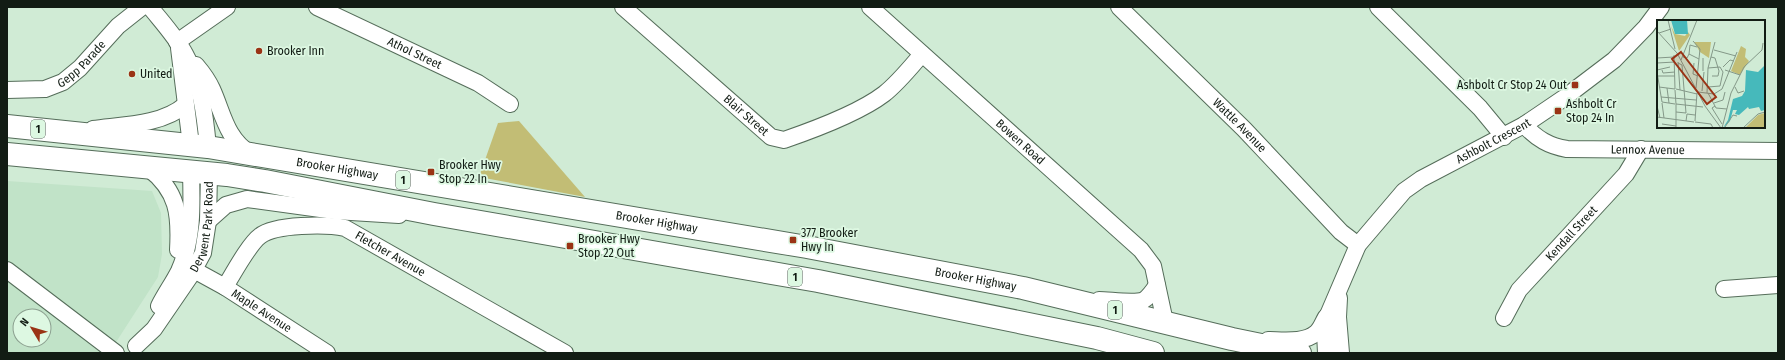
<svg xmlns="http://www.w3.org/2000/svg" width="1785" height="360" viewBox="0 0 1785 360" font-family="'Fira Sans Condensed',sans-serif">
	<rect width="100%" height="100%" fill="#d0ebd5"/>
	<!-- built -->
	<path fill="#c1e3c8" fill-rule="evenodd" d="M7 181 152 191 161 213 162 254 158 277 109 353H7ZM20 316H44V340H20Z"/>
	<!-- green -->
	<path fill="#c2bd75" d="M519 121 585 197 479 177 498 123Z"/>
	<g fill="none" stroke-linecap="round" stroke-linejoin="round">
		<defs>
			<g id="minor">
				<path d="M150 7C162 22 176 37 185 54 201 82 205 115 208 147"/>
				<path id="s1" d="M317 7 478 83 510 104"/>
				<path id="s2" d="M623 7 771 137 784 140C813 130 859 113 884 94 898 83 910 68 922 54"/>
				<path id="s3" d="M870 7 1141 250 1153 266 1165 322"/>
				<path id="s4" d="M1119 7 1244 129 1341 232 1358 245"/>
				<path d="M1378 7 1480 108 1504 137"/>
				<path d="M177 42 227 7"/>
				<path d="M179 48 191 145"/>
				<path d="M196 65C202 72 208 80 212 89 223 113 226 139 251 154"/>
				<path id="s5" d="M7 90 45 89 63 82 80 68 118 26 142 7"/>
				<path id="s6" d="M1524 125C1537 139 1549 146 1567 149L1778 151"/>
				<path d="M93 129C122 125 162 125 185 105"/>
				<path d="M148 168C178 191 180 215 178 250"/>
				<path d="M208 221 226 205 247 199 335 211 399 215"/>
				<path d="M7 270 116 353"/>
				<path id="s7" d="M194 270 225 287 327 353"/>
				<path id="s8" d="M225 287C233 274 249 244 260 236 275 224 327 224 345 228L565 353"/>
				<path d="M1724 289 1778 285"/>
				<path d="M1339 298 1338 317 1341 353"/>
				<path d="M1099 300C1110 300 1135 304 1144 300 1149 297 1153 291 1157 285"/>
				<path d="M159 306C165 294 173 283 179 271 193 240 192 206 191 173"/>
				<path id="s9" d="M1504 318 1519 290 1626 174 1641 149"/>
				<path d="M1268 340C1282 340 1305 343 1316 333 1321 329 1323 322 1326 317"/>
				<path id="s10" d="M136 346 154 329 191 275 203 253 208 221 209 174"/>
				<path id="s11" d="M1326 353 1325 332 1328 315 1358 245 1404 191 1421 179 1524 125 1564 98 1614 60 1646 27 1661 7"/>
			</g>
			<g id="highway">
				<path id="s12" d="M7 126 208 147 807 247 1023 288 1232 339 1300 353"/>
				<path d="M7 154 227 175 265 181 434 214 818 281 1097 338 1153 353"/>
			</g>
		</defs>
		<!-- minor casing -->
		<use href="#minor" stroke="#556d5a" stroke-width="18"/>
		<!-- highway casing -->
		<use href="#highway" stroke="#556d5a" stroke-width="24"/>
		<!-- minor -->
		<use href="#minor" stroke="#fff" stroke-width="16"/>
		<!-- highway -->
		<use href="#highway" stroke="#fff" stroke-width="22"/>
	</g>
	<!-- markers -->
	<g fill="#9a3315" stroke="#ddf8e2" stroke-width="1.5">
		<circle cx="259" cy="51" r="4"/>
		<circle cx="132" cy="74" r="4"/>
		<rect x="1571" y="81" width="8" height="8" rx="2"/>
		<rect x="1554" y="107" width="8" height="8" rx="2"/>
		<rect x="427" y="168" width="8" height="8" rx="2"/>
		<rect x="789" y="236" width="8" height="8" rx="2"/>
		<rect x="566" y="242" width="8" height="8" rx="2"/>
	</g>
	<g text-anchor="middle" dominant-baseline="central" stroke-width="3.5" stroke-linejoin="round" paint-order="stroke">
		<!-- shield labels -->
		<g fill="#ddf8e2" stroke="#4f5e52" stroke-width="1">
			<rect x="31" y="120" width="14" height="18" rx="3"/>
			<rect x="396" y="171" width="14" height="18" rx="3"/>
			<rect x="788" y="268" width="14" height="18" rx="3"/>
			<rect x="1108" y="301" width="14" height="18" rx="3"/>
		</g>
		<g font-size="11" font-weight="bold" fill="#121c14">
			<text x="38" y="129">1</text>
			<text x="403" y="180">1</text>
			<text x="795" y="277">1</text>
			<text x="1115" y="310">1</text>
		</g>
		<!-- poi labels -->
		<g font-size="12" fill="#121c14" stroke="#ddf8e2" text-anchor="start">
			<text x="267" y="51">Brooker Inn</text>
			<text x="140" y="74">United</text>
			<text x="1567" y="85" text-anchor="end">Ashbolt Cr Stop 24 Out</text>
			<text x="1566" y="104">Ashbolt Cr<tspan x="1566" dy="14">Stop 24 In</tspan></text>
			<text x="439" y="165">Brooker Hwy<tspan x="439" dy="14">Stop 22 In</tspan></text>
			<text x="801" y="233">377 Brooker<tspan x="801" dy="14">Hwy In</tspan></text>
			<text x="578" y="239">Brooker Hwy<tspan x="578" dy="14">Stop 22 Out</tspan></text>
		</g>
		<!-- street labels -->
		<g font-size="12" fill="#121c14" stroke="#ddf8e2">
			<text stroke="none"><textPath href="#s1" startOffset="108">Athol Street</textPath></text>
			<text stroke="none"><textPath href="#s5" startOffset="83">Gepp Parade</textPath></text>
			<text stroke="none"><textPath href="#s2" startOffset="164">Blair Street</textPath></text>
			<text stroke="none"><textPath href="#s4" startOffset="169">Wattle Avenue</textPath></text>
			<text stroke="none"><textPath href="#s11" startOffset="288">Ashbolt Crescent</textPath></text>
			<text stroke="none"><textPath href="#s3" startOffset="202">Bowen Road</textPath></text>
			<text stroke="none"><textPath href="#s6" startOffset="131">Lennox Avenue</textPath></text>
			<text stroke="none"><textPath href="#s12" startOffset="333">Brooker Highway</textPath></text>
			<text stroke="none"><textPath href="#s12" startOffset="657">Brooker Highway</textPath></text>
			<text stroke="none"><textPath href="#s10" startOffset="141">Derwent Park Road</textPath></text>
			<text stroke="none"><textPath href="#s9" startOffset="109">Kendall Street</textPath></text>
			<text stroke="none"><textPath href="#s8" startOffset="201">Fletcher Avenue</textPath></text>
			<text stroke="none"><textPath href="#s12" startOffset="981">Brooker Highway</textPath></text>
			<text stroke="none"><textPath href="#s7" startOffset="79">Maple Avenue</textPath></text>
		</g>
	</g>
	<!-- overview -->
	<g transform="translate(1657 20)">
		<rect width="108" height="108" fill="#d0ebd5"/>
		<path d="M14 6 18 14 28 16 31 12 33 15 22 31ZM37 22H54L52 38 43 32ZM84 26 89 29 88 37 92 41 83 55 74 51ZM108 93V108H88L101 95Z" fill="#c2bd75"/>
		<path d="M14 0H30L31 14H18ZM108 45V90L104 91 102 87 92 89 91 87 82 95 78 94 80 90H76L73 101 66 108 71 100 76 79 85 76 88 71 89 50 101 52Z" fill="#46b9bb"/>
		<path fill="none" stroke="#849888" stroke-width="1" d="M11 0 18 29M0 11 20 33 48 86 64 108M2 13 14 9M36 21 43 29 39 68M57 30 79 36M32 34 33 25 40 27M17 35 18 69M26 37 30 38 32 34 42 39M54 37 58 38 62 51 61 56H55M0 38 17 37M24 40 40 0M21 42 23 70M0 43 18 42M37 43 36 54 41 56M66 47 73 40 77 41M51 48 63 47 66 52 63 66 51 67M0 50 13 47M5 50 6 53 18 52M68 50 83 55M46 51V38M0 52 5 82M1 56H18M2 67 18 69M78 67 81 73 87 71M10 68 12 83M19 69 40 74M18 70 19 84M45 71 47 52M41 72 57 74 65 69 80 32M50 73 51 48 58 22M51 73 59 88 70 89M4 77 39 80M5 82 18 84M5 83 7 98M57 83 66 80 68 72M19 84 46 87M19 84V108M0 86 3 98M58 86 55 88 65 104M19 92 29 93 25 45 21 43M0 97 37 102M29 101 30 94 38 95M38 101 40 73M38 102 54 104 56 108M5 104 19 106M68 107 76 95 80 96M65 108 74 73 87 47 105 30 106 23M86 108 101 94 108 92"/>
		<path fill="#9a3315" fill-opacity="0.15" stroke="#9a3315" stroke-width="2" d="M24 32 59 77 50 84 15 39Z"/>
		<rect width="108" height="108" fill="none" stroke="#121c14" stroke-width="2"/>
	</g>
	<!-- border -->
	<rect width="1785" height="360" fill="none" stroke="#121c14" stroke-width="16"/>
	<!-- north arrow -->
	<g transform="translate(32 328) rotate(308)"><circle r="19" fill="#ddf8e2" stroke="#8ca090"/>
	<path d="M0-3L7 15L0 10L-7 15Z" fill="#9a3315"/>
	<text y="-6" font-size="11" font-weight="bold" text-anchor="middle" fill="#121c14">N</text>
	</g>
</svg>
